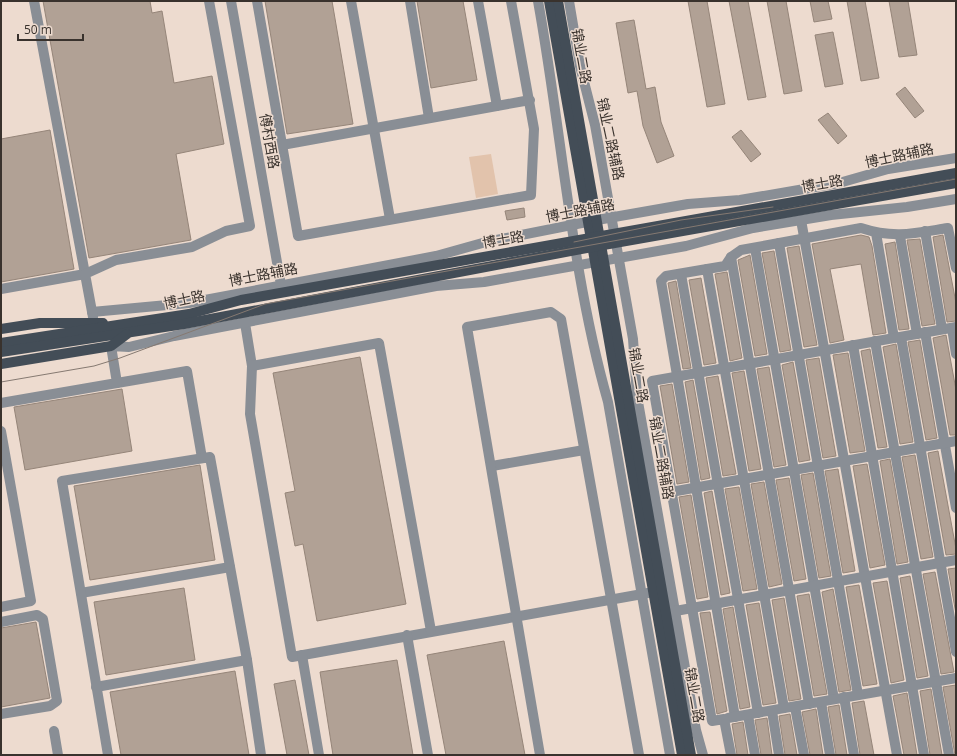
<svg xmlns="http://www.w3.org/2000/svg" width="957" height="756" viewBox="0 0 957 756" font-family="'Open Sans','Noto Sans SC',sans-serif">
	<rect width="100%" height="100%" fill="#eddbcf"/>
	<!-- green -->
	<path fill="#e2c3ac" d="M491 154 498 194 476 198 469 157Z"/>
	<!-- building -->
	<g fill="#b1a195" stroke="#958579">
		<path d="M43 1H150L152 13 162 11 174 83 212 76 224 144 176 154 191 240 89 258Z"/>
		<path d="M265 1H332L353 124 287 134Z"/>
		<path d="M417 1H463L477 80 431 88Z"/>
		<path d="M688 1H707L725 104 707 107Z"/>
		<path d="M729 1H748L766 97 748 100Z"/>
		<path d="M767 1H786L802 91 784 94Z"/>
		<path d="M810 1H828L832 19 814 22Z"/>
		<path d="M847 1H865L879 78 861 81Z"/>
		<path d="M889 1H908L917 55 899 57Z"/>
		<path d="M634 20 646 89 655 87 661 122 674 156 657 163 643 126 637 91 628 93 616 23Z"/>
		<path d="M833 32 843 84 825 87 815 35Z"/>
		<path d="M905 87 924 111 915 118 896 94Z"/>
		<path d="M828 113 847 136 838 144 818 120Z"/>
		<path d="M50 130 74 269 1 282V139Z"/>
		<path d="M741 130 761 154 751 162 732 137Z"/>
		<path d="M524 208 525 217 507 220 505 211Z"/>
		<path d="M861 235 869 237 872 246 886 333 873 335 861 264 830 269 844 340 830 343 812 244Z"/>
		<path d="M943 235 956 303V321L947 322 933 237Z"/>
		<path d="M920 239 935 324 922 326 907 240Z"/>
		<path d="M895 242 909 329 899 330 885 244Z"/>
		<path d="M799 246 817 345 804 347 787 248Z"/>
		<path d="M774 251 791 350 780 352 762 253Z"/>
		<path d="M750 255 767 354 755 356 738 260Z"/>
		<path d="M727 272 742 358 730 361 715 274Z"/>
		<path d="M701 278 716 363 704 365 689 280Z"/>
		<path d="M676 281 691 368 683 369 668 283Z"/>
		<path d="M946 335 956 390V435H950L933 338Z"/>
		<path d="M920 340 937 438 926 440 908 342Z"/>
		<path d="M896 344 913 442 900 444 883 347Z"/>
		<path d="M870 349 887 447 878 448 861 351Z"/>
		<path d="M848 353 865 451 850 453 833 355Z"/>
		<path d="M360 357 406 604 317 621 303 544 295 546 285 493 295 491 273 373Z"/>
		<path d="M819 358 836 456 823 458 806 360Z"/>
		<path d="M793 362 810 460 799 462 782 365Z"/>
		<path d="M769 367 786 465 774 467 757 369Z"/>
		<path d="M744 371 761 469 749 471 732 373Z"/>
		<path d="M718 376 736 474 723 476 706 378Z"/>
		<path d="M693 380 710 478 701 480 685 382Z"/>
		<path d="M672 384 689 482 677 484 660 386Z"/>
		<path d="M122 389 132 451 25 470 14 407Z"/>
		<path d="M938 451 956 549V554L946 555 928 453Z"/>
		<path d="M915 455 933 557 921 559 902 457Z"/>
		<path d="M890 459 908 562 897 564 880 461Z"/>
		<path d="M867 464 885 565 870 568 853 466Z"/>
		<path d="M200 465 215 560 90 580 74 486Z"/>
		<path d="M838 469 855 571 843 573 825 471Z"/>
		<path d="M813 473 831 576 819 578 801 475Z"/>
		<path d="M789 478 806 579 794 581 776 480Z"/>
		<path d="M764 482 782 584 769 587 751 484Z"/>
		<path d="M739 487 757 589 743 591 725 489Z"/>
		<path d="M712 491 730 593 721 595 704 493Z"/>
		<path d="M691 495 708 597 697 599 679 497Z"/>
		<path d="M956 568V614L948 569Z"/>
		<path d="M935 572 954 672 941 674 923 574Z"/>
		<path d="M910 576 928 676 917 678 900 578Z"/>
		<path d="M887 581 904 680 891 683 873 583Z"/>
		<path d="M859 585 877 684 863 686 846 587Z"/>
		<path d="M184 588 195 660 106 675 94 602Z"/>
		<path d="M833 589 851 690 839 692 822 592Z"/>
		<path d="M809 594 827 694 814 696 797 596Z"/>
		<path d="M784 598 801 699 789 701 772 600Z"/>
		<path d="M759 603 776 703 763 705 746 605Z"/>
		<path d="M733 607 750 707 740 709 723 609Z"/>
		<path d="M710 612 727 711 717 714 700 613Z"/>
		<path d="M36 622 50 698 1 707V628Z"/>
		<path d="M504 641 525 755H446L427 655Z"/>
		<path d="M397 660 413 755H333L320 672Z"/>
		<path d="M235 671 249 755H121L110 692Z"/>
		<path d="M295 680 309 755H287L274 684Z"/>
		<path d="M956 685V755H955L943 687Z"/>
		<path d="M931 689 942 755H930L920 691Z"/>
		<path d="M907 693 917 755H904L893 696Z"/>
		<path d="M864 701 874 755H860L852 703Z"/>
		<path d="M839 705 847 755H836L828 707Z"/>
		<path d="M816 709 823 755H810L802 712Z"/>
		<path d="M790 714 797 755H785L779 716Z"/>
		<path d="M767 718 772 755H761L755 720Z"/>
		<path d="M743 722 748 755H737L732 724Z"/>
	</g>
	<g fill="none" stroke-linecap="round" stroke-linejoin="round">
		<!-- minor -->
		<g stroke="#898e95" stroke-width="10">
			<path d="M231 1 281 285"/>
			<path d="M257 1 298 236 531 195 534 129 511 1"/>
			<path d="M351 1 390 219"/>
			<path d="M410 1 429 118"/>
			<path d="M478 1 497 106"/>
			<path d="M538 1C562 134 571 272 608 402L670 755"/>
			<path d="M569 1 580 66 595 125 622 277 633 339 637 396 696 730 703 755"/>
			<path d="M282 145 530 100"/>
			<path d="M801 220 897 755"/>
			<path d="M925 231 942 329"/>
			<path d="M876 233 894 338"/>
			<path d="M900 236 917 334"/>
			<path d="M779 243 858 695"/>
			<path d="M755 248 834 699"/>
			<path d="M731 257 809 704"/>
			<path d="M707 269 725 266 731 257 741 250 861 228C894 239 916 233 948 228L956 268"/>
			<path d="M681 274 758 713"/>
			<path d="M1 289 85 274 34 1"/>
			<path d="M92 312 189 303 436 256 486 242 597 220 688 204 740 200 839 183 888 169 956 158"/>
			<path d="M93 317 85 274 116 260 192 247 226 231 250 226 209 1"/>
			<path d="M244 317 252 366 250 414 292 657 648 593"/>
			<path d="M952 328 956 354"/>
			<path d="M925 332 956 508"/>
			<path d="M901 337 956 652"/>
			<path d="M875 341 949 755"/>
			<path d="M853 345 924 755"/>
			<path d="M252 366 379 343 431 631"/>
			<path d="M117 383 187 371 202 458"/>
			<path d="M1 403 117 383 111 346 129 347 174 336 436 286 484 282 686 246 753 228 831 215 907 207 956 199"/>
			<path d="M1 431 31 601 1 607"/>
			<path d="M492 466 584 450"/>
			<path d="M671 492 956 441"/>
			<path d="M81 593 230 567"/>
			<path d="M670 612 956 560"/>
			<path d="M1 622 37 615 43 619 57 701 50 706 1 714"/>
			<path d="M407 635 428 755"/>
			<path d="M302 655 319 755"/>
			<path d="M96 687 247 660"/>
			<path d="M844 697 854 755"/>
			<path d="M821 702 830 755"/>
			<path d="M795 707 804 755"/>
			<path d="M772 711 779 755"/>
			<path d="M748 715 755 755"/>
			<path d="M735 717 661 281 666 276 707 269 784 708"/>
			<path d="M728 718 956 678"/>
			<path d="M54 731 58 755"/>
			<path d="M108 755 62 481 210 457 247 660 261 755"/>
			<path d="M540 755 467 327 551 312 561 319 639 755"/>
			<path d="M731 755 724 719 712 721 652 381 956 327"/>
		</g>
		<!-- major -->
		<g stroke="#434d57" stroke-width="10">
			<path d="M549 1 682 755"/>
			<path d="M558 1 691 755"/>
			<path d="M1 329 40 323H103"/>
			<path d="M1 343 189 314 241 300 956 173"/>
			<path d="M1 352 184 324 592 247 956 183"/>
			<path d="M1 364 111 346 127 334"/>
		</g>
		<!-- tram -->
		<g stroke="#857971" stroke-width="1">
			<path d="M574 242 681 220 773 207"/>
			<path d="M1 382 94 366 120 358 265 304 956 179"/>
		</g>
	</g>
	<g text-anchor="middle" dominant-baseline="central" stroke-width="3" stroke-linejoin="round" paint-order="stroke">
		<!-- street labels -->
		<g font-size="14" fill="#39322d" stroke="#eddbcf">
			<text transform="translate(582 56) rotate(80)">锦业二路</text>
			<text transform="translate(611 139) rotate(78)">锦业二路辅路</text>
			<text transform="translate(270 141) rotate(80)">傅村西路</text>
			<text transform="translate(899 155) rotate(-12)">博士路辅路</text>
			<text transform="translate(822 183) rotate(-10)">博士路</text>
			<text transform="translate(580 210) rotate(-11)">博士路辅路</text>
			<text transform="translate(503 239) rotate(-10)">博士路</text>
			<text transform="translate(263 274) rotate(-11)">博士路辅路</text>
			<text transform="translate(184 299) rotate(-12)">博士路</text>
			<text transform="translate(639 375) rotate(80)">锦业二路</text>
			<text transform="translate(662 458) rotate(80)">锦业二路辅路</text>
			<text transform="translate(695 695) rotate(80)">锦业二路</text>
		</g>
	</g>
	<!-- border -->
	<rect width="957" height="756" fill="none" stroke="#39322d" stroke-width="4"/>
	<!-- scale -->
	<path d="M18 34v6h65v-6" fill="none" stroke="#39322d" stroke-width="2"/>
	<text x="24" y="34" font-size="12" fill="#39322d" stroke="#eddbcf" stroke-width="3" paint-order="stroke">50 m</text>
</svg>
